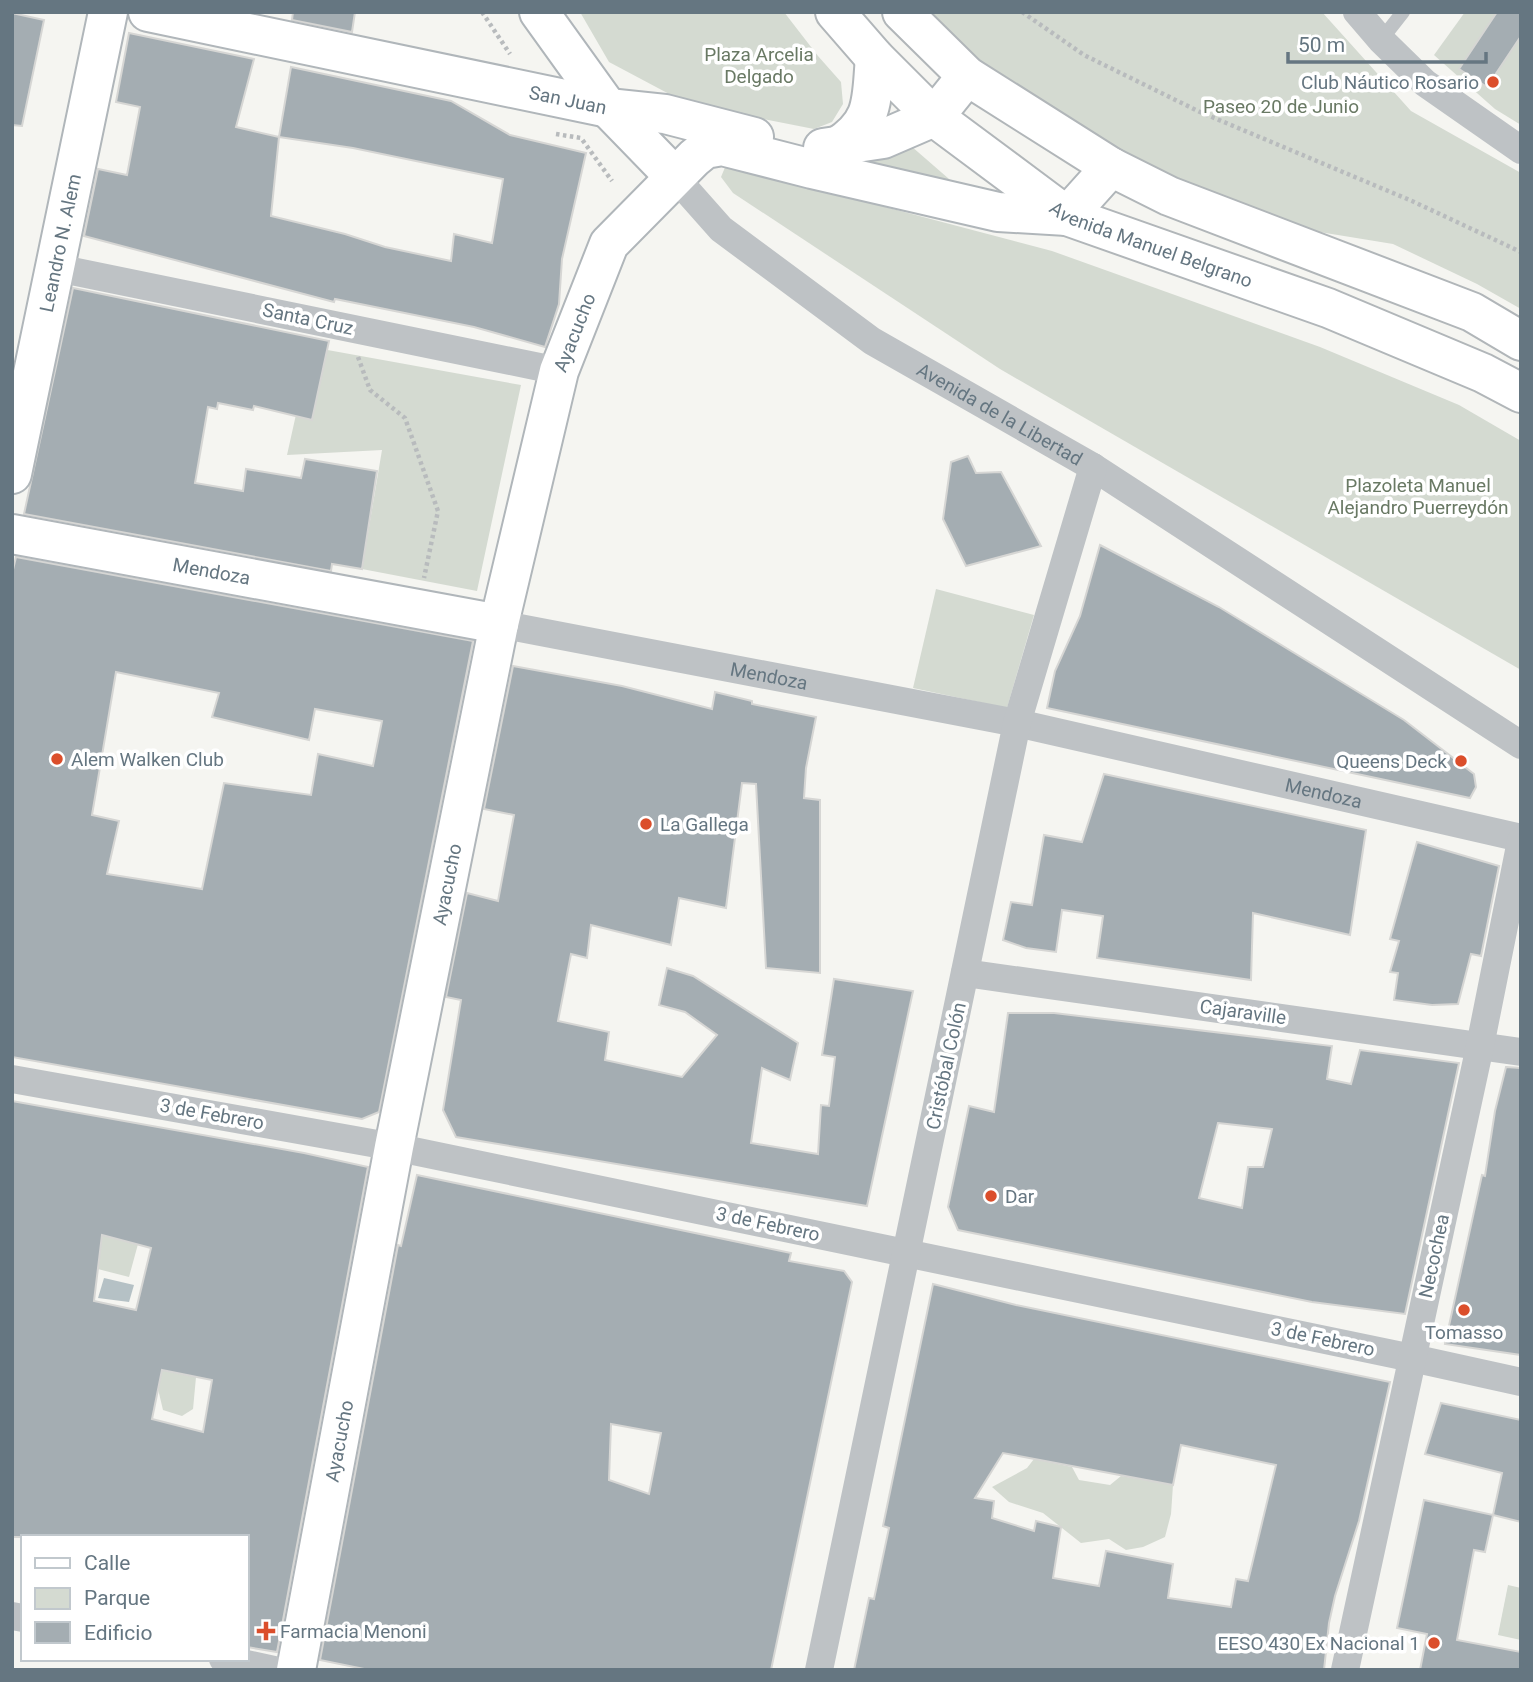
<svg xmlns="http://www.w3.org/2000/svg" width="1533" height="1682" viewBox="0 0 1533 1682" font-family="Roboto,sans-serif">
	<rect width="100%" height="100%" fill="#f5f5f1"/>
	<!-- green -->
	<g fill="#d4dad1">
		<path d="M580 12H784L818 56 841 82 843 104 832 122 814 129 688 104 609 62Z"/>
		<path d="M929 12H1322L1411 111 1521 173V309L1477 284 1393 244 1295 228 1213 204 1094 143 1068 116 998 79Z"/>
		<path d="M1465 12H1521V125L1495 109 1434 55Z"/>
		<path d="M911 146 964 192 854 168Z"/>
		<path d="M726 165 1052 251 1320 347 1459 405 1521 441V670L1000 369 733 193 721 177Z"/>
		<path d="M311 347 521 385 477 591 362 569 382 450 287 455Z"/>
		<path d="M936 589 1034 615 1007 708 913 688Z"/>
		<path d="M22 1168 138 1244 129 1277 12 1247Z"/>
		<path d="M161 1370 196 1377 193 1409 182 1416 163 1410 158 1389Z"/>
		<path d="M1034 1459 1072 1467 1079 1480 1110 1485 1121 1476 1173 1485 1171 1514 1165 1537 1143 1547 1126 1550 1109 1539 1081 1543 1043 1513 1009 1502 992 1487 1027 1468Z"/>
		<path d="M1508 1585 1521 1588V1640L1498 1635Z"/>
	</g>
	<!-- water -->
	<path fill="#b5c1c5" d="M104 1278 134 1285 129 1302 98 1298Z"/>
	<!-- building -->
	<g fill="#a4adb2" stroke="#d6d6d4" stroke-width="2" fill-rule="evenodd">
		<path d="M293 12H355L352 32 292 20Z"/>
		<path d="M1497 12H1521V36L1487 87 1459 69Z"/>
		<path d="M12 13 44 20 22 126 12 125Z"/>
		<path d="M129 33 254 59 236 127 279 137 291 67 451 101 510 135 586 153 562 259 559 304 545 347 474 327 335 299 334 302 84 236 98 169 127 175 140 107 116 102ZM279 137 353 148 503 179 492 243 454 234 451 261 385 247 345 234 271 216Z"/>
		<path d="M73 288 329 341 312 420 254 406 253 410 218 403 217 409 208 407 195 483 243 491 246 469 301 478 305 459 377 471 362 569 332 564 331 571 24 514Z"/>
		<path d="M968 456 976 473 1001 472 1041 546 966 566 943 519 951 462Z"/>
		<path d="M1100 545 1219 607 1404 720 1474 774 1476 787 1470 798 1047 708 1055 671 1080 616Z"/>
		<path d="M16 557 473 641 379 1112 362 1119 12 1057V574ZM116 672 219 693 212 717 309 740 315 709 382 721 373 766 318 754 311 795 224 783 202 889 107 874 119 821 92 815Z"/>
		<path d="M513 666 622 686 712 709 715 692 752 701V704L816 717 806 768 804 798 820 800V973L766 968 756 784 742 783 726 908 679 898 671 945 591 925 587 958 571 954 558 1021 609 1032 605 1060 682 1077 717 1035 685 1012 659 1005 667 968 693 976 798 1043 790 1080 762 1068 751 1143 818 1154 821 1105 829 1106 835 1057 822 1055 834 979 913 991 867 1206 456 1137 443 1110 461 1000 446 997 467 893 498 901 514 815 484 809Z"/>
		<path d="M1104 774 1366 830 1350 935 1253 913 1251 980 1097 958 1103 916 1062 910 1056 952 1026 948 1003 940 1011 902 1032 905 1044 835 1082 842Z"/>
		<path d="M1417 842 1499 866 1481 956 1471 954 1458 1004 1432 1005 1394 1000 1398 973 1390 972 1399 941 1390 939Z"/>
		<path d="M1008 1013H1054L1332 1046 1327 1079 1351 1084 1360 1050 1459 1063 1405 1314 1312 1302 958 1230 948 1207 969 1106 994 1112ZM1218 1123 1272 1129 1263 1167H1248L1242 1208 1199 1198Z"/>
		<path d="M1506 1067 1521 1068V1355L1445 1344 1482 1175 1485 1176 1495 1111Z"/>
		<path d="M12 1101 304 1153 368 1167 277 1652 247 1647V1537H12ZM102 1235 151 1248 136 1310 94 1301ZM162 1370 212 1380 203 1432 152 1419Z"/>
		<path d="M417 1175 791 1253 789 1261 844 1271 852 1282 771 1670H369L320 1660 398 1245 401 1246ZM611 1424 661 1433 649 1494 609 1480Z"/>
		<path d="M933 1284 1016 1305 1390 1382 1359 1521 1335 1596 1329 1623 1324 1670H854L869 1598 874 1599 889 1528 883 1526ZM1181 1445 1276 1465 1248 1581 1236 1579 1231 1607 1168 1598 1173 1564 1106 1551 1099 1586 1053 1578 1061 1527 1036 1521 1034 1531 992 1518 994 1501 975 1498 1003 1453 1173 1485Z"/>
		<path d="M1441 1403 1521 1420V1522L1493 1515 1502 1473 1425 1454Z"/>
		<path d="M1424 1500 1493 1515 1485 1552 1474 1550 1457 1640 1521 1652V1670H1420L1427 1634 1397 1628Z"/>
	</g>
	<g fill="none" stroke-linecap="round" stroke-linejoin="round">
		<defs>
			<g id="secondary">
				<path id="s3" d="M148 12 608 108 665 114 754 137"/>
				<path d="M539 12 608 108 674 176"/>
				<path d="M823 148 883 139 934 117 967 76"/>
				<path id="s4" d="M12 474 108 12"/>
				<path id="s5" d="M12 534 499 624"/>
				<path id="s6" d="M296 1670 394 1147 499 624 559 371 609 244 694 158 705 149 722 146 812 169 998 212 1067 216 1111 167"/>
			</g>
			<g id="primary">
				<path id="s7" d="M835 12 875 58 934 117 1067 216 1328 308 1483 373 1521 393"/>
				<path d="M902 12 967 76 1111 167 1169 196 1472 312 1521 341"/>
				<path d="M838 146C876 121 871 99 875 58"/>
			</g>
		</defs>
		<!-- secondary casing -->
		<use href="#secondary" stroke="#b0b6ba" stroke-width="42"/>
		<!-- primary casing -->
		<use href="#primary" stroke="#b1b6b9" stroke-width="42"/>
		<!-- path -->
		<g stroke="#b8bbbd" stroke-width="4.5" stroke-dasharray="3.5 3.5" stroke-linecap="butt">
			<path d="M482 12 510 54"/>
			<path d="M1022 12 1084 55 1200 112 1412 201 1521 252"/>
			<path d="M556 134 581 138 612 181"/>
			<path d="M358 357 370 390 405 418 438 511 424 578"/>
		</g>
		<!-- lane -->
		<path stroke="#bec2c5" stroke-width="14" d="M1381 40 1403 12"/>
		<!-- street -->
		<g stroke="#bec2c5" stroke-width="28">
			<path d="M1357 12 1381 40 1425 83 1521 150"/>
			<path id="s1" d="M674 176 721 229 872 341 1093 467 1521 745"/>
			<path d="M57 268 559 371"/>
			<path id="s2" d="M499 624 1017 723 1521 838"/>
			<path d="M965 973 1521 1052"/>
			<path d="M12 1079 394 1147 1412 1358 1521 1382"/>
			<path d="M12 1616 23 1618"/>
			<path d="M223 1659 274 1670"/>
			<path d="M819 1670 1017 723 1093 467"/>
			<path d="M1345 1670 1480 1046 1521 841"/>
		</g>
		<!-- secondary -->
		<use href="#secondary" stroke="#fff" stroke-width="38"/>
		<!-- primary -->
		<use href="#primary" stroke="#fff" stroke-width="38"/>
	</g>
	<!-- markers -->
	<g fill="#db4e2b" stroke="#fff" stroke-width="2.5">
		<circle cx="1493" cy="82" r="7"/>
		<circle cx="57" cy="759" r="7"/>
		<circle cx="1461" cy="761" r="7"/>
		<circle cx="646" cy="824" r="7"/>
		<circle cx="991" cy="1196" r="7"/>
		<circle cx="1464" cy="1310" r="7"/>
		<path d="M262.5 1620.5h7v7h7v7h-7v7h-7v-7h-7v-7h7z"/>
		<circle cx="1434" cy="1643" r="7"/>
	</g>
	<g text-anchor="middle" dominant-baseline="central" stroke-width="7" stroke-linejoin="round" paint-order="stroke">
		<!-- park labels -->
		<g font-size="19" fill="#697964" stroke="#fff">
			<text x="759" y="54">Plaza Arcelia<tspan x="759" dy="22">Delgado</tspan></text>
			<text x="1281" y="106">Paseo 20 de Junio</text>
			<text x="1418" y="485">Plazoleta Manuel<tspan x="1418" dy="22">Alejandro Puerreydón</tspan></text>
		</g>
		<!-- poi labels -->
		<g font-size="19" fill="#657681" stroke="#fff" text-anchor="start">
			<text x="1479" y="82" text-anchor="end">Club Náutico Rosario</text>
			<text x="71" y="759">Alem Walken Club</text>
			<text x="1447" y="761" text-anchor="end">Queens Deck</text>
			<text x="660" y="824">La Gallega</text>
			<text x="1005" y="1196">Dar</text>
			<text x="1464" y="1332" text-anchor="middle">Tomasso</text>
			<text x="280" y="1631">Farmacia Menoni</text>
			<text x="1420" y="1643" text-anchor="end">EESO 430 Ex Nacional 1</text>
		</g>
		<!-- street labels -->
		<g font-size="19" fill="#657681" stroke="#fff">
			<text stroke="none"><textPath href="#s3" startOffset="429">San Juan</textPath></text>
			<text stroke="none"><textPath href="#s7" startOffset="399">Avenida Manuel Belgrano</textPath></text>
			<text stroke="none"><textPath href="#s4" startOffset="236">Leandro N. Alem</textPath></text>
			<text transform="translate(308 319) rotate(12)">Santa Cruz</text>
			<text stroke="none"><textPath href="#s6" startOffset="1367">Ayacucho</textPath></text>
			<text stroke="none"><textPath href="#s1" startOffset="406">Avenida de la Libertad</textPath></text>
			<text stroke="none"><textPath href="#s5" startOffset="203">Mendoza</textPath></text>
			<text stroke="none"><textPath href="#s2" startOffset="275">Mendoza</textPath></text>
			<text stroke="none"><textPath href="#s2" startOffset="842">Mendoza</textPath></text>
			<text stroke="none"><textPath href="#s6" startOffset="800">Ayacucho</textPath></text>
			<text transform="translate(1243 1012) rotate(8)">Cajaraville</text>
			<text transform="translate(946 1066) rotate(-78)">Cristóbal Colón</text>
			<text transform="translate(212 1114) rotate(10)">3 de Febrero</text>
			<text transform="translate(768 1224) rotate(12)">3 de Febrero</text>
			<text transform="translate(1434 1256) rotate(-78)">Necochea</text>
			<text transform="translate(1323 1339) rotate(12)">3 de Febrero</text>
			<text stroke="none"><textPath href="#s6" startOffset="233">Ayacucho</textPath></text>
		</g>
	</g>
	<!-- border -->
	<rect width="1533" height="1682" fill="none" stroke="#657681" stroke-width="28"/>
	<!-- legend -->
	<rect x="21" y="1535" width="228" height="126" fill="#ffffff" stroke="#c1c8cd" stroke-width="2"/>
	<rect x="35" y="1558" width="35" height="10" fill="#ffffff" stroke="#c1c8cd" stroke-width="2"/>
	<text x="84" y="1570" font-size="21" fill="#657681">Calle</text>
	<rect x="35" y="1588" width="35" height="21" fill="#d4dad1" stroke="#c1c8cd" stroke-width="2"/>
	<text x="84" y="1605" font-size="21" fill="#657681">Parque</text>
	<rect x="35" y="1622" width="35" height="21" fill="#a4adb2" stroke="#c1c8cd" stroke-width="2"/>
	<text x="84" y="1640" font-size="21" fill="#657681">Edificio</text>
	<!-- scale -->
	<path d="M1288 52v10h198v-10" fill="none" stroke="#657681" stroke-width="3.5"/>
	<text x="1298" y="52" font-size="21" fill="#657681" stroke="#ffffff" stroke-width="5" paint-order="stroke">50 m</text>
</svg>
